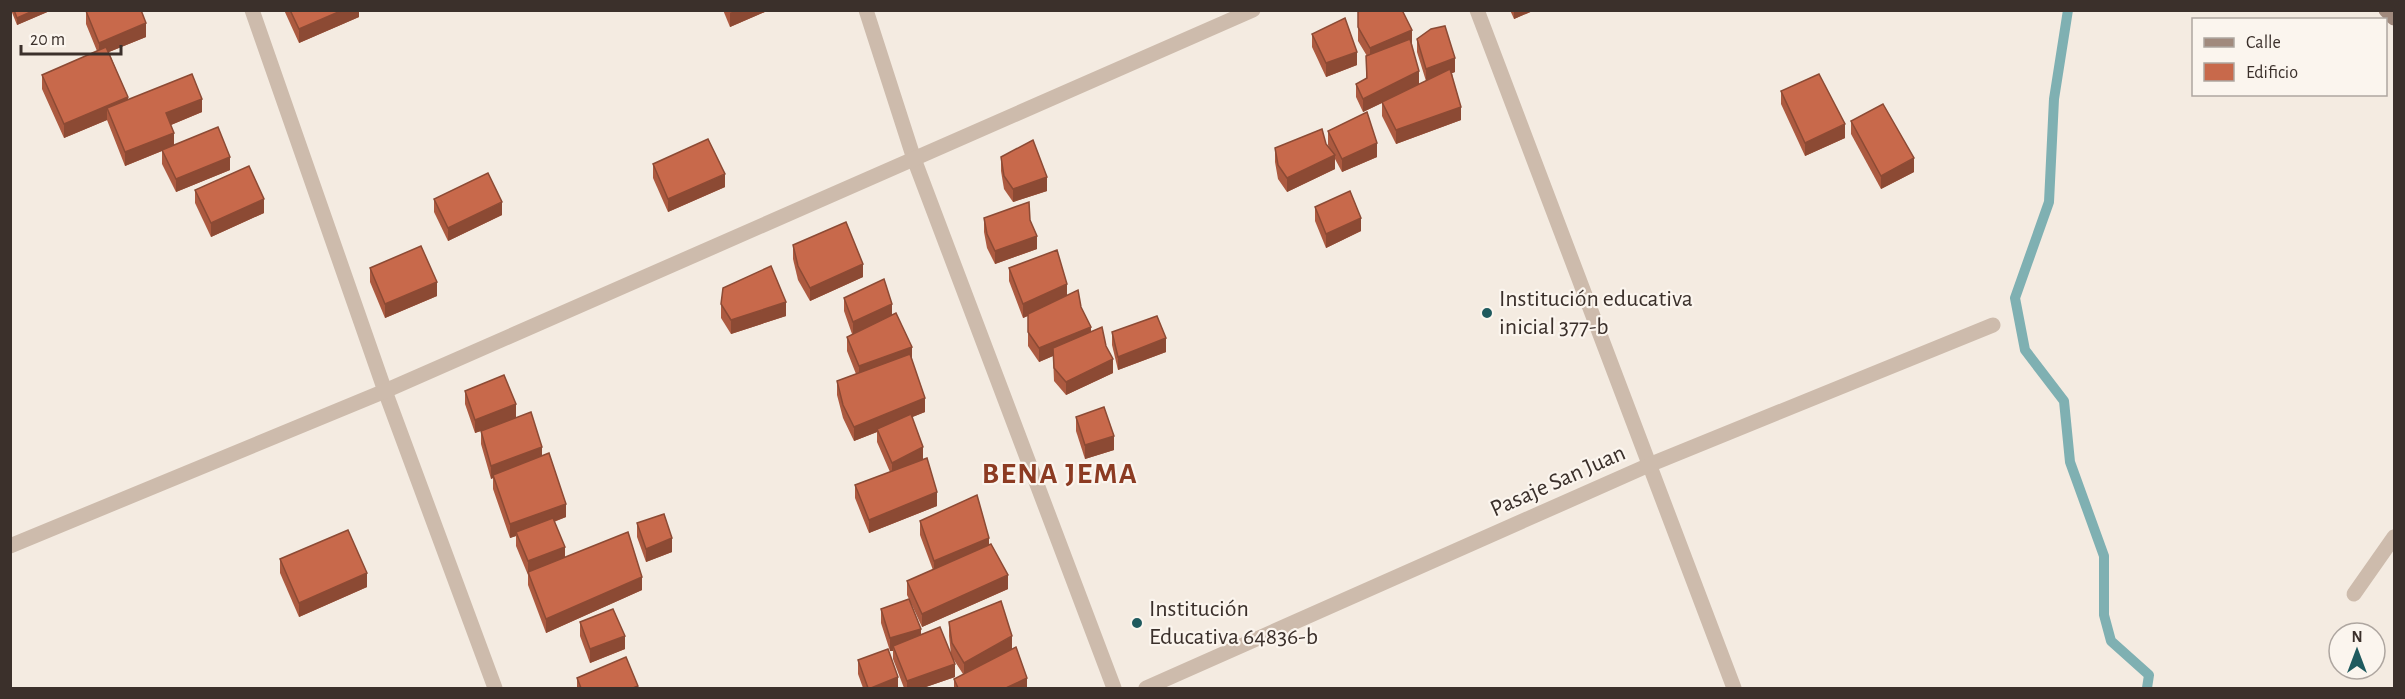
<svg xmlns="http://www.w3.org/2000/svg" width="2405" height="699" viewBox="0 0 2405 699" font-family="'Alegreya Sans',sans-serif">
	<rect width="100%" height="100%" fill="#f4ebe1"/>
	<g fill="none" stroke-linecap="round" stroke-linejoin="round">
		<!-- stream -->
		<path stroke="#7fb0b2" stroke-width="10" d="M2068 10 2054 99 2049 202 2015 298 2025 350 2064 401 2070 462 2104 556V615L2111 641 2149 675 2147 688"/>
		<!-- street -->
		<g stroke="#cdbbac" stroke-width="15">
			<path d="M252 10 385 391 495 688"/>
			<path d="M866 10 914 159 1114 688"/>
			<path d="M1477 10 1734 688"/>
			<path d="M10 546 385 391 1253 10"/>
			<path d="M2354 594 2394 537"/>
			<path d="M1146 688 1649 465 1993 325"/>
		</g>
		<!-- secondary -->
		<path stroke="#a18a7d" stroke-width="15" d="M2386 10 2394 18"/>
	</g>
	<!-- wall -->
	<g fill="#ac5a40">
		<path d="M11 10H52L17 25Z"/>
		<path d="M284 10H359V17L299 43Z"/>
		<path d="M723 10H767V11L730 27Z"/>
		<path d="M1510 10H1535L1514 19Z"/>
		<path d="M86 11 146 37 109 52 128 99 202 112 171 125 174 145 230 170 176 192 162 164V151L125 166 107 120 64 138 42 89V75L97 51 86 24Z"/>
		<path d="M1358 11 1412 44 1419 84 1426 81 1417 52V39L1455 72 1452 73 1461 120 1396 144 1382 116V103L1363 112 1356 97V84L1366 79V56H1367L1358 41Z"/>
		<path d="M1312 34 1357 65 1326 77 1312 47Z"/>
		<path d="M1781 91 1845 138 1805 156 1781 104Z"/>
		<path d="M1851 121 1914 172 1881 189 1851 134Z"/>
		<path d="M1328 131 1377 157 1342 172 1335 159V169L1287 192 1278 179 1275 162V148L1326 144 1330 149 1328 145Z"/>
		<path d="M1001 157 1047 191 1013 202 1004 189 1001 171Z"/>
		<path d="M653 164 725 187 668 212 653 178Z"/>
		<path d="M195 190 264 213 211 237 195 203Z"/>
		<path d="M434 199 502 215 448 241 434 212Z"/>
		<path d="M1315 207 1361 231 1326 248 1315 221Z"/>
		<path d="M984 218 1030 220 1037 249 995 264 987 248 984 232Z"/>
		<path d="M793 245 863 277 810 301 798 280 793 259Z"/>
		<path d="M370 268 437 296 385 318 370 282Z"/>
		<path d="M1009 268 1067 295 1081 307 1091 332 1106 346 1113 373 1066 395 1054 381 1053 356 1039 362 1028 346V316L1023 318 1009 281Z"/>
		<path d="M844 298 892 315 912 359 925 412 912 417 923 460 937 506 869 533 855 498V485L890 472 877 442V432L854 441 843 418 837 395V381L856 374 847 351V337L852 334 844 311Z"/>
		<path d="M721 304 786 316 731 334 721 318Z"/>
		<path d="M1112 332 1166 352 1118 370 1112 345Z"/>
		<path d="M465 391 516 418 542 456 566 517 554 522 565 557 642 590 546 633 528 585V575L516 546V536L510 538 493 489V478L491 479 481 444V431L475 433 465 404Z"/>
		<path d="M1076 417 1114 450 1085 459 1076 431Z"/>
		<path d="M920 521 989 546 1008 589 922 627 911 603 921 635 951 654 949 636V622L1012 649 1027 688H954V679L963 674 954 660 955 677 923 688H904L893 659V651H890L881 623V609L909 599 907 595V581L933 570 920 535Z"/>
		<path d="M637 523 672 552 646 562 637 537Z"/>
		<path d="M280 559 367 587 299 617 280 573Z"/>
		<path d="M580 622 625 649 590 663 580 636Z"/>
		<path d="M858 660 898 688H863L858 674Z"/>
		<path d="M577 678 638 688H577Z"/>
	</g>
	<!-- shaded-wall -->
	<g fill="#8c4a34">
		<path d="M35 10H52L17 25V18Z"/>
		<path d="M343 10H359V17L299 43V29Z"/>
		<path d="M736 10H767V11L730 27V13Z"/>
		<path d="M1514 10H1535L1514 19Z"/>
		<path d="M146 23V37L99 56V43Z"/>
		<path d="M1412 30V44L1370 62V48Z"/>
		<path d="M1357 52V65L1326 77V63Z"/>
		<path d="M1455 58V72L1426 83V69Z"/>
		<path d="M1419 71V85L1363 112V99Z"/>
		<path d="M128 97V111L107 108V120L64 138V124Z"/>
		<path d="M202 99V112L166 127V113Z"/>
		<path d="M1461 107V120L1396 144V130Z"/>
		<path d="M1845 124V138L1805 156V143Z"/>
		<path d="M174 133V146L125 166V152Z"/>
		<path d="M1377 143V157L1342 172V159Z"/>
		<path d="M1335 155V169L1287 192V178Z"/>
		<path d="M230 157V170L176 192V179Z"/>
		<path d="M1914 158V172L1881 189V176Z"/>
		<path d="M725 174V187L668 212V199Z"/>
		<path d="M1047 177V191L1013 202V189Z"/>
		<path d="M264 199V213L211 237V223Z"/>
		<path d="M502 202V215L448 241V228Z"/>
		<path d="M1361 218V231L1326 248V234Z"/>
		<path d="M1037 236V249L995 264V251Z"/>
		<path d="M863 264V277L810 301V288Z"/>
		<path d="M437 282V296L385 318V304Z"/>
		<path d="M1067 284V298L1023 318V304Z"/>
		<path d="M786 302V316L731 334V320Z"/>
		<path d="M892 304V318L853 336V322Z"/>
		<path d="M1091 327V341L1053 348V356L1039 362V348Z"/>
		<path d="M1166 338V352L1118 370V357Z"/>
		<path d="M912 347V361L859 380V366Z"/>
		<path d="M1113 359V373L1066 395V382Z"/>
		<path d="M925 398V412L878 431 877 429V432L854 441V427Z"/>
		<path d="M516 404V418L475 433V420Z"/>
		<path d="M1114 436V450L1085 459V445Z"/>
		<path d="M542 447V461L493 475V478L491 479V466Z"/>
		<path d="M923 447V461L892 476V463Z"/>
		<path d="M937 492V506L869 533V520Z"/>
		<path d="M566 504V517L517 535 516 532V536L510 538V524Z"/>
		<path d="M672 538V552L646 562V549Z"/>
		<path d="M989 538V551L934 574V561Z"/>
		<path d="M565 547V561L528 572V561Z"/>
		<path d="M367 573V587L299 617V603Z"/>
		<path d="M1008 575V589L922 627V614Z"/>
		<path d="M642 577V590L546 633V619Z"/>
		<path d="M921 629V642L893 646V651H890V638Z"/>
		<path d="M625 636V649L590 663V649Z"/>
		<path d="M1012 636V649L964 677V663Z"/>
		<path d="M955 664V677L923 688H907V681Z"/>
		<path d="M898 677V688H871Z"/>
		<path d="M1027 678V688H1006Z"/>
	</g>
	<!-- building -->
	<g fill="#c8694b" stroke="#8c4a34" stroke-width="1.5">
		<path d="M14 10H35L17 18Z"/>
		<path d="M87 10H141L146 23 99 43 86 11Z"/>
		<path d="M290 10H343L299 29Z"/>
		<path d="M1359 10H1402L1412 30 1370 48 1358 27V11Z"/>
		<path d="M1345 18 1357 52 1326 63 1312 34Z"/>
		<path d="M1445 26 1455 58 1426 69 1417 39 1431 29Z"/>
		<path d="M1410 39 1419 71 1363 99 1356 84 1367 78 1366 56Z"/>
		<path d="M106 47 128 97 64 124 42 75Z"/>
		<path d="M1450 69 1461 107 1396 130 1382 102Z"/>
		<path d="M192 74 202 99 166 113 174 133 125 152 107 108Z"/>
		<path d="M1819 74 1845 124 1805 143 1781 91Z"/>
		<path d="M1883 104 1914 158 1881 176 1851 121Z"/>
		<path d="M1367 112 1377 143 1342 159 1328 131Z"/>
		<path d="M218 127 230 157 176 179 162 150Z"/>
		<path d="M1322 129 1326 144 1335 155 1287 178 1278 165 1275 148Z"/>
		<path d="M708 139 725 174 668 199 653 164Z"/>
		<path d="M1033 140 1047 177 1013 189 1004 176 1001 157Z"/>
		<path d="M249 166 264 199 211 223 195 190Z"/>
		<path d="M488 173 502 202 448 228 434 199Z"/>
		<path d="M1350 191 1361 218 1326 234 1315 207Z"/>
		<path d="M1029 202 1030 220 1037 236 995 251 987 234 984 218Z"/>
		<path d="M846 222 863 264 810 288 798 266 793 245Z"/>
		<path d="M421 246 437 282 385 304 370 268Z"/>
		<path d="M1057 250 1067 284 1023 304 1009 268Z"/>
		<path d="M771 266 786 302 731 320 721 304 723 288Z"/>
		<path d="M884 279 892 304 853 322 844 298Z"/>
		<path d="M1078 290 1081 307 1091 327 1039 348 1028 332V314Z"/>
		<path d="M896 313 912 347 859 366 847 337Z"/>
		<path d="M1157 316 1166 338 1118 357 1112 332Z"/>
		<path d="M1102 327 1106 346 1113 359 1066 382 1054 368 1053 348Z"/>
		<path d="M910 354 925 398 854 427 843 405 837 381Z"/>
		<path d="M504 375 516 404 475 420 465 391Z"/>
		<path d="M1104 407 1114 436 1085 445 1076 417Z"/>
		<path d="M531 412 542 447 491 466 481 431Z"/>
		<path d="M911 414 923 447 892 463 877 429Z"/>
		<path d="M549 453 566 504 510 524 493 475Z"/>
		<path d="M927 458 937 492 869 520 855 485Z"/>
		<path d="M977 495 989 538 934 561 920 521Z"/>
		<path d="M664 514 672 538 646 549 637 523Z"/>
		<path d="M553 518 565 547 528 561 516 532Z"/>
		<path d="M348 530 367 573 299 603 280 559Z"/>
		<path d="M628 532 642 577 546 619 528 572Z"/>
		<path d="M991 544 1008 575 922 614 907 581Z"/>
		<path d="M909 599 921 629 890 638 881 609Z"/>
		<path d="M1001 601 1012 636 964 663 952 643 949 622Z"/>
		<path d="M613 609 625 636 590 649 580 622Z"/>
		<path d="M940 627 955 664 907 681 893 646Z"/>
		<path d="M1016 647 1027 678 1006 688H958L954 679Z"/>
		<path d="M888 649 898 677 871 688H868L858 660Z"/>
		<path d="M626 657 638 686 633 688H581L577 678Z"/>
	</g>
	<!-- markers -->
	<g fill="#1f5a5e" stroke="#fbf5ee" stroke-width="2">
		<circle cx="1487" cy="313" r="6"/>
		<circle cx="1137" cy="623" r="6"/>
	</g>
	<g text-anchor="middle" dominant-baseline="central" stroke-width="4.5" stroke-linejoin="round" paint-order="stroke">
		<!-- poi labels -->
		<g font-size="24" fill="#3b302b" stroke="#fbf5ee" text-anchor="start">
			<text x="1499" y="299">Institución educativa<tspan x="1499" dy="28">inicial 377-b</tspan></text>
			<text x="1149" y="609">Institución<tspan x="1149" dy="28">Educativa 64836-b</tspan></text>
		</g>
		<!-- street labels -->
		<g font-size="24" fill="#3b302b" stroke="#fbf5ee">
			<text transform="translate(1558 481) rotate(-24)">Pasaje San Juan</text>
		</g>
		<!-- district labels -->
		<g font-size="30" font-weight="bold" letter-spacing="1.5" fill="#8c3b22" stroke="#fbf5ee">
			<text x="1060" y="474">BENA JEMA</text>
		</g>
	</g>
	<!-- border -->
	<rect width="2405" height="699" fill="none" stroke="#3b302b" stroke-width="24"/>
	<!-- legend -->
	<rect x="2192" y="18" width="195" height="78" fill="#fbf5ee" stroke="#aea6a0" stroke-width="1.5"/>
	<rect x="2204" y="38" width="30" height="9" fill="#a18a7d" stroke="#aea6a0" stroke-width="1.5"/>
	<text x="2246" y="48" font-size="18" fill="#3b302b">Calle</text>
	<rect x="2204" y="63" width="30" height="18" fill="#c8694b" stroke="#aea6a0" stroke-width="1.5"/>
	<text x="2246" y="78" font-size="18" fill="#3b302b">Edificio</text>
	<!-- north arrow -->
	<g transform="translate(2357 651)"><circle r="28" fill="#fbf5ee" stroke="#aea6a0" stroke-width="1.5"/>
	<path d="M0-4.5L10 22L0 15L-10 22Z" fill="#1f5a5e"/>
	<text y="-9" font-size="16" font-weight="bold" text-anchor="middle" fill="#3b302b">N</text>
	</g>
	<!-- scale -->
	<path d="M21 45v9h100v-9" fill="none" stroke="#3b302b" stroke-width="3"/>
	<text x="30" y="45" font-size="18" fill="#3b302b" stroke="#fbf5ee" stroke-width="4.5" paint-order="stroke">20 m</text>
</svg>
